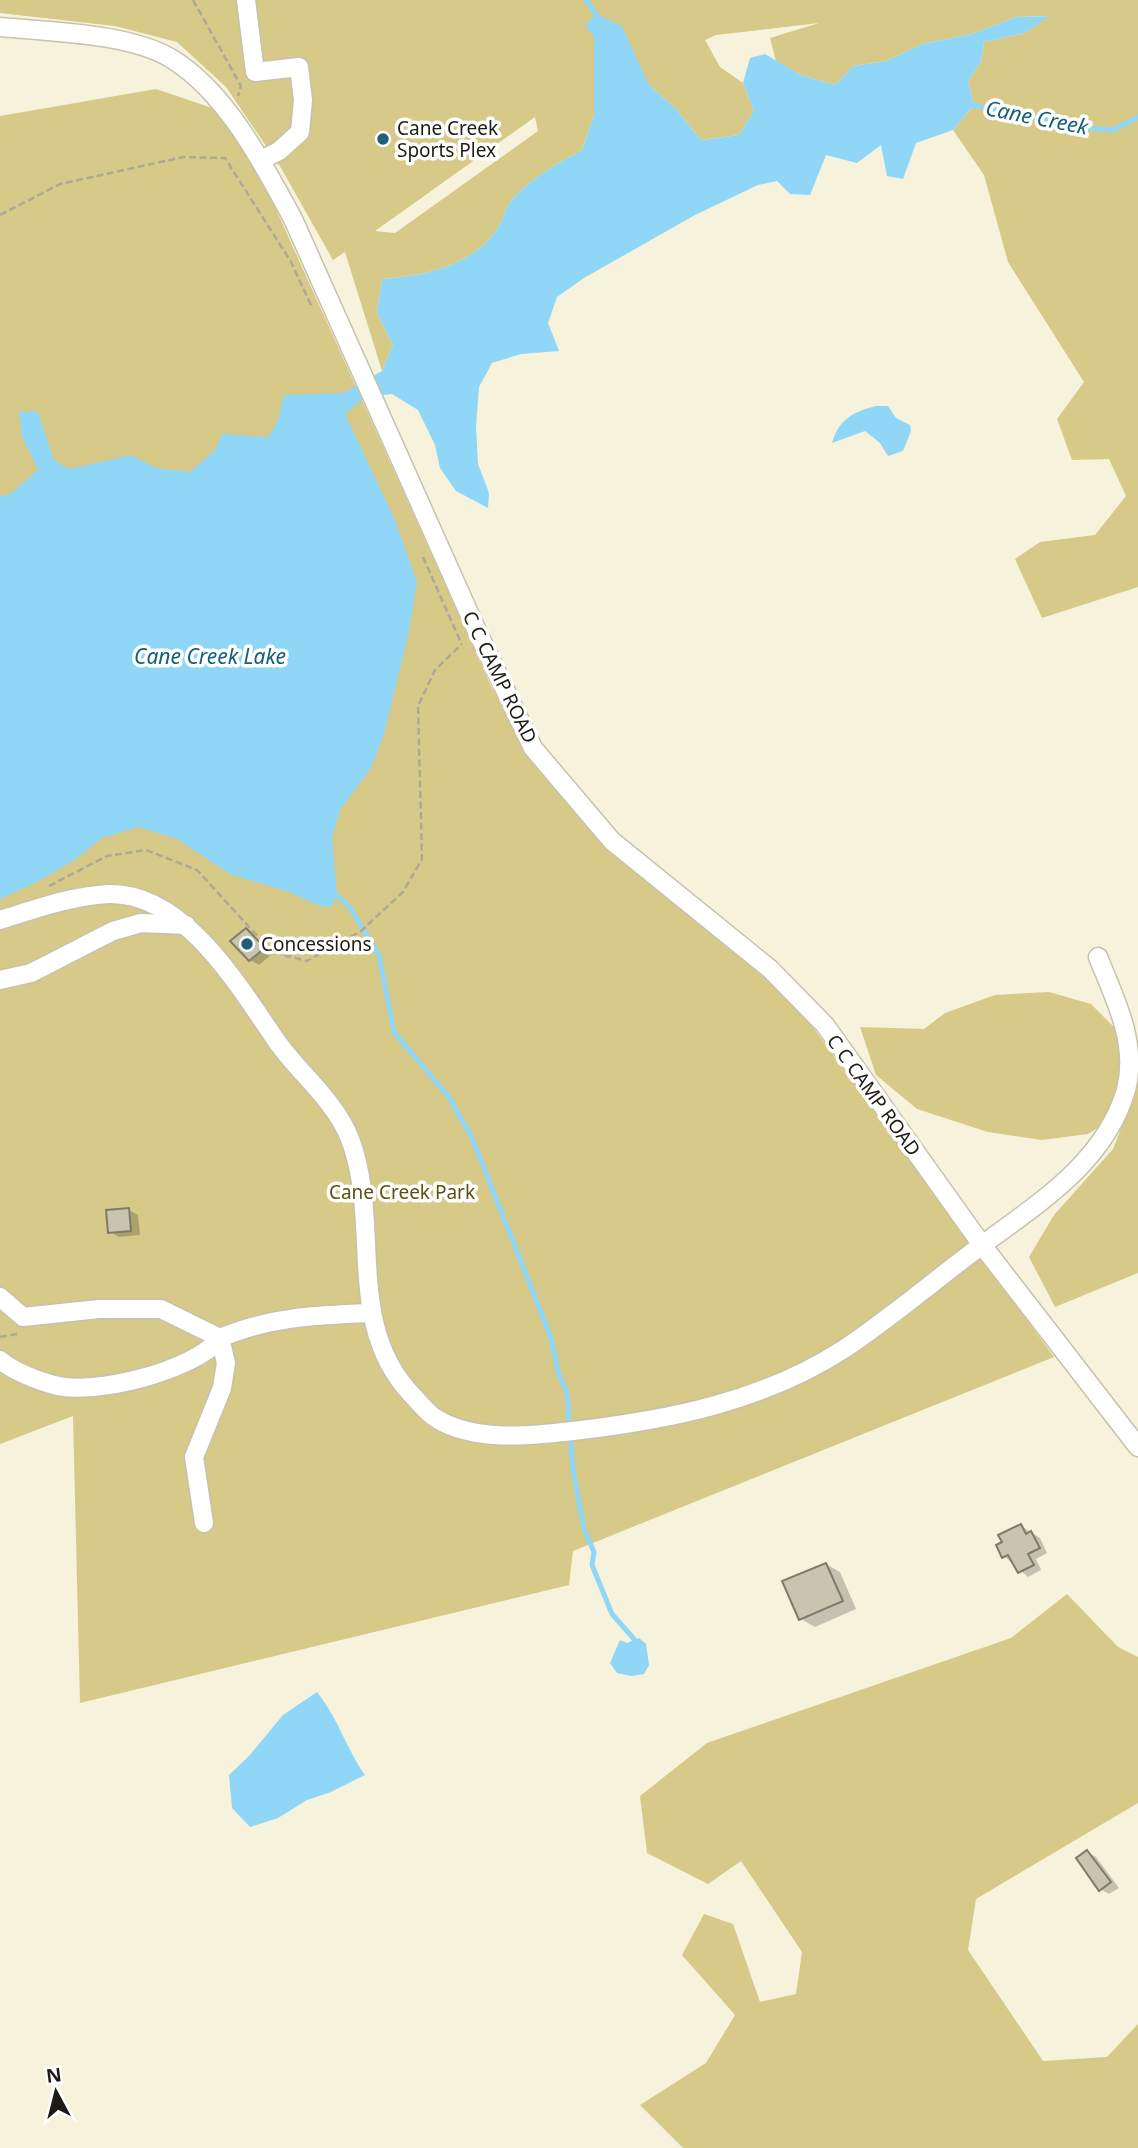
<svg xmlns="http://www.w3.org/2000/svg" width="1138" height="2148" viewBox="0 0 1138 2148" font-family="'Noto Sans',sans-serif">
	<rect width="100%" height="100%" fill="#f6f2dc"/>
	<!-- green -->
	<g fill="#d7c987" fill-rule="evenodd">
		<path d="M0 0H1138V587L1042 618 1015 559 1040 542 1095 535 1126 496 1109 459 1072 460 1057 419 1084 382 1008 262 984 175 953 130 974 105 968 81 981 62 984 42 1025 33 1048 16 1016 17 972 34 922 44 886 61 853 66 835 85 801 75 776 61 770 38 819 23 716 35 705 40 720 67 743 83 754 111 739 135 701 140 675 108 649 85 594 115 582 150C558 163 530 178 512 200 505 208 503 220 497 229 472 266 424 276 382 279L377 313 393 345 382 371 345 252 333 260 281 168 226 87 177 42 115 26 0 13ZM535 117 538 131 395 233 375 231Z"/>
		<path d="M156 89 215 109 237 138 265 185 491 686 540 772 609 848 796 1004 1054 1357 573 1551 569 1585 80 1703 73 1416 0 1444V116Z"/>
		<path d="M1049 992 1091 1004 1115 1028 1123 1057 1115 1097 1099 1127 1088 1134 1042 1140 988 1132 917 1109 876 1075 860 1027 924 1029 945 1013 995 995Z"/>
		<path d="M1138 1071V1273L1055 1307 1029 1257 1054 1215 1113 1149 1136 1091Z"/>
		<path d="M1067 1594 1118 1647 1138 1657V1803L976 1899 968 1950 1043 2061 1107 2057 1138 2024V2148H683L640 2105 706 2063 735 2015 682 1955 704 1914 733 1924 760 2002 796 1994 802 1952 741 1861 708 1884 647 1853 640 1796 707 1743 1011 1638Z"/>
	</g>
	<!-- water -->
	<g fill="#90d7f7">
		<path d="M596 14 622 26 649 85 675 108 701 140 739 135 754 111 743 83 750 58 765 54 801 75 835 85 853 66 886 61 922 44 972 34 1016 17 1050 16 1025 33 984 42 981 62 968 81 974 105 953 130 916 143 903 179 887 176 881 145 857 163 826 155 810 195 790 194 777 181 758 185 695 215 584 278 557 297 548 323 559 351 521 354 492 363 479 387 476 426 478 464 489 493 488 508 456 491 440 468 435 445 418 410 392 394 365 397 345 414 395 520 417 582 408 636 384 734 371 768 340 810 332 837 337 895 331 907 320 906 289 892 230 874 177 839 139 827 102 838 76 859 39 881 0 899V497L11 493 38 470 22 436 19 411 38 412 54 460 69 469 131 455 156 468 190 472 216 449 222 434 269 437 278 420 284 395 343 393 382 371 393 345 377 313 382 279C424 276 472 266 497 229 503 220 505 208 512 200 530 178 558 163 582 150L594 115V37L585 25Z"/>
		<path d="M876 406H888L896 418 910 425 911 431 903 451 888 456 880 443 865 431 832 443C839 419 853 412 876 406Z"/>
		<path d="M639 1638 646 1644 649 1665 644 1674 631 1676 617 1673 610 1663 620 1640 627 1643Z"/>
		<path d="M317 1692C338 1718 346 1748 365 1775L331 1792 307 1800 278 1818 250 1827 232 1808 229 1775 249 1756 283 1715Z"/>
	</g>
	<!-- shadow -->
	<g fill="#0003">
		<path d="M247 931 272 954 259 965 250 960Z"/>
		<path d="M129 1210 138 1215 140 1235 119 1237 110 1232Z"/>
		<path d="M1021 1526 1040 1538 1047 1553 1036 1559 1041 1570 1028 1577 1004 1556Z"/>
		<path d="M826 1564 840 1572 856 1609 815 1627 801 1619Z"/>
		<path d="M1087 1852 1096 1857 1119 1888 1109 1894 1100 1889Z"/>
	</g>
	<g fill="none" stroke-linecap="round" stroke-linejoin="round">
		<!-- stream -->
		<g stroke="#90d7f7" stroke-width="5">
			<path d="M586 0 596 14"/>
			<path d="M974 105 1074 127 1113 130 1138 117"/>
			<path d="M337 895 351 909 379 955 394 1032 449 1097 472 1138 511 1236 551 1338 559 1375 567 1392 573 1470 584 1529 594 1552 592 1565 612 1614 634 1639"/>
		</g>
	</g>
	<!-- building -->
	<g fill="#c8c4af" stroke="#7f7b68" stroke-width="2">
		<path d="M246 928 265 948 249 961 230 941Z"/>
		<path d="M129 1208 131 1231 108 1233 106 1210Z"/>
		<path d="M1021 1524 1026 1534 1031 1531 1040 1548 1028 1554 1034 1565 1018 1573 1008 1555 1002 1558 996 1545 1002 1542 998 1535Z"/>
		<path d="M826 1563 843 1601 799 1620 782 1581Z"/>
		<path d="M1087 1850 1111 1882 1099 1891 1076 1858Z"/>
	</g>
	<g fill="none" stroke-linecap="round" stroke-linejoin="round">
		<defs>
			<g id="minor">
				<path d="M246 0 255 72 299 67 303 100 300 132 279 151 261 160"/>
				<path d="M0 27C49 32 130 33 172 59 226 92 264 165 293 219L477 631 533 748 612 841 770 969 825 1025 982 1245 1138 1447"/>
				<path d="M0 920C36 909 71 896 109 894 185 892 240 989 278 1043 301 1075 336 1102 350 1139 382 1223 344 1324 412 1395 420 1403 428 1414 437 1419 475 1442 531 1436 573 1431 668 1420 762 1402 844 1349 892 1317 936 1279 982 1245 1039 1203 1105 1162 1126 1090 1138 1043 1115 999 1098 957"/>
				<path d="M0 980 31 973 113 931 141 923 186 925"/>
				<path d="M0 1297 23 1317 99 1309H161L220 1338C195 1371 93 1396 54 1385 38 1381 13 1371 0 1360"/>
				<path d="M204 1523 194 1457 222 1388 226 1363 220 1338C269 1317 317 1315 370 1313"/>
			</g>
		</defs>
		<!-- minor casing -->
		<use href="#minor" stroke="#c6c2ad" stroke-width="21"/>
		<!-- path -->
		<g stroke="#aca998" stroke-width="2.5" stroke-dasharray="7 3.5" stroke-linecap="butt">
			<path d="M193 0 241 86 238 96"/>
			<path d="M0 215 60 184 183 157 225 158 291 262 311 305"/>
			<path d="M423 557 462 645"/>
			<path d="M49 886 107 856 146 850 197 870 272 952 307 961 361 931 403 892 422 859 418 706 435 670 461 645"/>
			<path d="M0 1337 17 1334"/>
		</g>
		<!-- minor -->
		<use href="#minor" stroke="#fff" stroke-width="18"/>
	</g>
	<!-- markers -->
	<g fill="#225e76" stroke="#fff" stroke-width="2.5">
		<circle cx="383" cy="139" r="7"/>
		<circle cx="247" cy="944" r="7"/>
	</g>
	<g text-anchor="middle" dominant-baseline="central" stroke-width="7" stroke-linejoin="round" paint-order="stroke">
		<!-- poi labels -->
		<g font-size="19" fill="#1d1c14" stroke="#fff" text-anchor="start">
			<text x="397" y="128">Cane Creek<tspan x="397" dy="22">Sports Plex</tspan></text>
			<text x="261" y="944">Concessions</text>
		</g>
		<!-- street labels -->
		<g font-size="19" fill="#1d1c14" stroke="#fff">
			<text transform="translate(500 677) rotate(64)">C C CAMP ROAD</text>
			<text transform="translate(874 1095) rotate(54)">C C CAMP ROAD</text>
		</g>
		<!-- park labels -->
		<g font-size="19" fill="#5d5112" stroke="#fff">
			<text x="402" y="1192">Cane Creek Park</text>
		</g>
		<!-- water labels -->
		<g font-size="21" font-style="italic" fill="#145e79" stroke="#fff">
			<text transform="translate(1037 117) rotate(11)">Cane Creek</text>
			<text x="210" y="656">Cane Creek Lake</text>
		</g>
	</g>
	<!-- north arrow -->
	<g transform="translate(56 2092) rotate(353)" stroke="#ffffff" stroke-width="5" paint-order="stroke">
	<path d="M0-5L12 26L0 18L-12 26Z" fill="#1d1c14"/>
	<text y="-10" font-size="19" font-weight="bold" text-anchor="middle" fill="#1d1c14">N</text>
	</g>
</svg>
